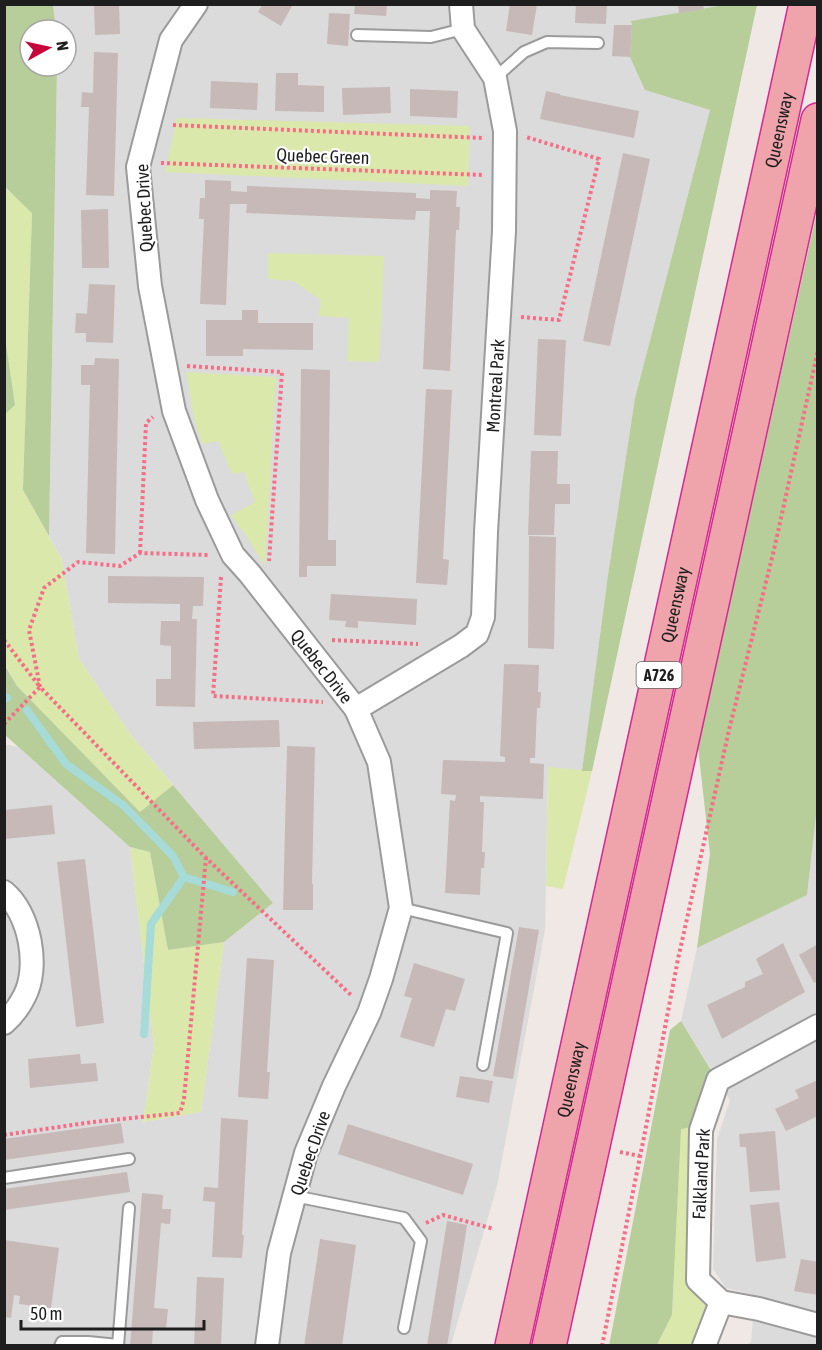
<svg xmlns="http://www.w3.org/2000/svg" width="822" height="1350" viewBox="0 0 822 1350" font-family="'Asap Condensed',sans-serif">
	<rect width="100%" height="100%" fill="#efe8e4"/>
	<!-- residential -->
	<g fill="#dcdbdb">
		<path d="M53 5H724L631 22 645 90 710 110 635 398 608 575 582 771 548 768 545 930 497 1186 451 1345H5L4 744 18 747 130 847 154 1045 143 1122 201 1112 224 942 273 903 131 735 79 659 62 560 49 536 57 66H66V30H56Z"/>
		<path d="M817 797V1345H747L751 1342 755 1295 726 1288 713 1269 717 1139 730 1100 681 1021 697 948 807 895Z"/>
	</g>
	<!-- grass -->
	<g fill="#dae8ab">
		<path d="M177 118 470 126 468 186 165 172Z"/>
		<path d="M4 187 32 212 23 490 62 560 79 659 131 735 173 785 140 812 17 686 5 664 4 414 15 405 5 337Z"/>
		<path d="M268 253 384 256 379 362 347 361 349 318 319 316 321 300 293 281 268 279Z"/>
		<path d="M186 372 276 377 265 566 247 537 231 515 255 502 244 472 232 474 218 441 202 444 194 418Z"/>
		<path d="M548 767 592 771 563 889 546 886Z"/>
		<path d="M130 847 150 852 168 950 224 942 201 1112 143 1122 154 1045Z"/>
		<path d="M691 1127 690 1261 708 1312 697 1345 657 1346 672 1315 681 1128Z"/>
	</g>
	<!-- forest -->
	<g fill="#b7cd9a">
		<path d="M4 5H53L56 30H30V66H57L49 536 23 490 32 213 5 187Z"/>
		<path d="M724 5H757L592 771H582L608 575 635 398 710 110 645 90 630 57 632 26 631 21Z"/>
		<path d="M817 211 818 797 807 895 697 948 710 854 698 747Z"/>
		<path d="M5 337 15 405 5 414H4Z"/>
		<path d="M4 664 17 686 140 812 173 785 273 903 224 942 168 950 150 852 130 847 5 735Z"/>
		<path d="M681 1021 712 1072 691 1127 681 1129 672 1315 657 1345 609 1346 670 1030Z"/>
	</g>
	<g fill="none" stroke-linecap="round" stroke-linejoin="round">
		<!-- stream -->
		<g stroke="#a6dbd8" stroke-width="8">
			<path d="M4 696 7 698"/>
			<path d="M27 710 66 764 124 806 173 856 184 877 151 924 144 1034"/>
			<path d="M184 877 233 892"/>
		</g>
	</g>
	<!-- building -->
	<g fill="#c6b9b8">
		<path d="M94 4H119L120 34 95 35Z"/>
		<path d="M263 4H293L281 26 258 12Z"/>
		<path d="M355 4H387L386 16 354 14Z"/>
		<path d="M510 4H537L532 35 506 31Z"/>
		<path d="M576 4H607L606 24 575 23Z"/>
		<path d="M678 4H703L704 9 679 13Z"/>
		<path d="M329 13 350 14 348 46 327 44Z"/>
		<path d="M614 25H632L630 57 612 56Z"/>
		<path d="M94 52 118 53 114 196 86 195 89 107H81L82 92 93 93Z"/>
		<path d="M276 73H298V85L324 86V112L275 111Z"/>
		<path d="M211 81 258 83 257 110 210 108Z"/>
		<path d="M390 87 391 113 343 115 342 88Z"/>
		<path d="M410 89 458 91 457 118 410 116Z"/>
		<path d="M546 91 560 94V95L639 111 634 138 540 119Z"/>
		<path d="M623 153 650 159 610 346 583 341Z"/>
		<path d="M205 180 231 181V191L247 192V186L416 193V198L430 199V190L457 191 456 207H460L459 230H456L450 371 423 369 430 211H416L415 220 246 213 247 204H230L226 305 200 304 204 219H199L200 198H205Z"/>
		<path d="M108 209 109 268H82L81 210Z"/>
		<path d="M89 284 115 285 113 343 86 342V333H75L76 313 87 314Z"/>
		<path d="M242 310H258V323H313V350L243 349V356H206V320H242Z"/>
		<path d="M538 339 566 340 561 436 534 435Z"/>
		<path d="M95 358 119 359 115 554 86 553 90 385H81V365H94Z"/>
		<path d="M301 369 330 370 328 540H336V566H307V577H299Z"/>
		<path d="M426 389 452 390 443 559 449 560 447 585 416 583Z"/>
		<path d="M531 451H558L557 484H570V504H555L554 535H528Z"/>
		<path d="M529 536 556 537 554 649 528 648Z"/>
		<path d="M108 576 204 577 203 606H193L192 619H197L195 707 156 706V679H171V646L160 645 161 621H180V604L108 603Z"/>
		<path d="M331 594 417 599 416 625 358 621V628L345 627 346 621 329 620Z"/>
		<path d="M504 664 539 665 538 692H541L540 708H537L535 758H530V763L544 764 543 799 480 796V802H484L482 852H485L484 868H481L480 895 445 893 450 800 455 801 456 795 441 794 443 760 505 762V757L500 756Z"/>
		<path d="M279 720 280 747 194 749 193 722Z"/>
		<path d="M287 746 315 747 312 884H313V910H283Z"/>
		<path d="M52 805 55 834 4 839V810Z"/>
		<path d="M85 859 104 1023 76 1027 57 862Z"/>
		<path d="M519 927 539 930 513 1079 493 1076Z"/>
		<path d="M783 943 805 992 722 1039 707 1005 745 987V982L763 974 756 959Z"/>
		<path d="M818 944V981L814 983 799 955Z"/>
		<path d="M247 958 274 960 267 1072H270L268 1099 238 1097Z"/>
		<path d="M414 963 465 979 455 1011 446 1009 434 1047 400 1037 412 998 404 996Z"/>
		<path d="M80 1054 81 1064 96 1063 98 1081 30 1088 28 1059Z"/>
		<path d="M460 1076 493 1081 489 1103 456 1097Z"/>
		<path d="M818 1080V1116L786 1131 775 1109 799 1098 795 1090Z"/>
		<path d="M221 1118 248 1120 242 1235H244L242 1258 212 1257 215 1202 203 1201 204 1187 218 1188Z"/>
		<path d="M121 1123 124 1143 4 1160V1139Z"/>
		<path d="M348 1124 473 1164 463 1195 338 1154Z"/>
		<path d="M775 1131 780 1190 750 1192 746 1147H740L739 1134Z"/>
		<path d="M127 1172 130 1192 4 1210V1189Z"/>
		<path d="M142 1193 163 1195 162 1209H171L170 1224 161 1223 154 1308 168 1309 166 1329 153 1328 152 1346H130Z"/>
		<path d="M779 1202 786 1258 756 1262 750 1205Z"/>
		<path d="M447 1221 467 1225 464 1245 447 1346H427Z"/>
		<path d="M320 1239 356 1245 342 1346H304Z"/>
		<path d="M4 1240 59 1248 51 1308 19 1304 20 1296 14 1295 11 1318 4 1317Z"/>
		<path d="M801 1259 818 1262V1295L794 1291Z"/>
		<path d="M197 1277 224 1278 221 1346H194Z"/>
	</g>
	<g fill="none" stroke-linecap="round" stroke-linejoin="round">
		<defs>
			<g id="service">
				<path d="M357 35 431 37 463 29"/>
				<path d="M495 78 524 52 547 42 598 43"/>
				<path d="M401 908 507 933 483 1065"/>
				<path d="M4 1178 129 1159"/>
				<path d="M294 1196 404 1218 421 1241 404 1328"/>
				<path d="M60 1346 62 1342H88L118 1345"/>
				<path d="M118 1346 129 1208"/>
			</g>
			<g id="minor">
				<path id="s1" d="M196 4 171 40 138 167 150 286 174 411 207 500 233 555 250 574 356 709 379 762 401 908 381 979 369 1013 334 1086 306 1153 279 1253 267 1346"/>
				<path id="s2" d="M356 709 461 646 477 634 483 617 486 532 504 231 505 131 495 78 463 29 461 4"/>
				<path d="M4 892C30 913 40 968 24 997 19 1007 12 1016 4 1023"/>
				<path d="M818 1026 718 1080 701 1130 698 1280 721 1302 759 1309 818 1325"/>
				<path d="M704 1346 721 1302"/>
			</g>
			<g id="trunk">
				<path id="s3" d="M512 1346 806 4"/>
				<path d="M549 1346 818 120"/>
			</g>
		</defs>
		<!-- service casing -->
		<use href="#service" stroke="#9b9b9b" stroke-width="14"/>
		<!-- minor casing -->
		<use href="#minor" stroke="#9b9b9b" stroke-width="26"/>
		<!-- trunk casing -->
		<use href="#trunk" stroke="#d62894" stroke-width="36"/>
		<!-- path -->
		<g stroke="#f66e86" stroke-width="4" stroke-dasharray="3 3" stroke-linecap="butt">
			<path d="M173 125 483 138"/>
			<path d="M161 163 484 175"/>
			<path d="M521 317 559 320 599 159 526 137"/>
			<path d="M187 366 282 372 269 561"/>
			<path d="M140 553 146 423 153 417"/>
			<path d="M221 577 213 696 323 702"/>
			<path d="M4 640 40 687"/>
			<path d="M332 640 418 644"/>
			<path d="M40 687 29 630 44 588 78 562 120 566 140 553 208 555"/>
			<path d="M4 724 40 687 206 858 351 995"/>
			<path d="M4 1135 93 1122 180 1113 184 1099 206 858"/>
			<path d="M620 1152 640 1156"/>
			<path d="M426 1223 443 1215 494 1229"/>
			<path d="M467 1346V1345"/>
			<path d="M602 1346 645 1132 678 959 729 730 774 550 818 350"/>
		</g>
		<!-- service -->
		<use href="#service" stroke="#fff" stroke-width="10"/>
		<!-- minor -->
		<use href="#minor" stroke="#fff" stroke-width="22"/>
		<!-- trunk -->
		<use href="#trunk" stroke="#eea4aa" stroke-width="33"/>
	</g>
	<g text-anchor="middle" dominant-baseline="central" stroke-width="4.5" stroke-linejoin="round" paint-order="stroke">
		<!-- shield labels -->
		<rect fill="#fff" stroke="#626262" stroke-width="1.5" x="636.5" y="662" width="45" height="26" rx="4.5"/>
		<g font-size="16" font-weight="bold" fill="#1e1e1e">
			<text x="659" y="675">A726</text>
		</g>
		<!-- street labels -->
		<g font-size="18" fill="#1e1e1e" stroke="#fff">
			<text stroke="none"><textPath href="#s3" startOffset="1245">Queensway</textPath></text>
			<text transform="translate(323 156) rotate(2)">Quebec Green</text>
			<text transform="translate(144 208) rotate(-93)">Quebec Drive</text>
			<text stroke="none"><textPath href="#s2" startOffset="392">Montreal Park</textPath></text>
			<text stroke="none"><textPath href="#s3" startOffset="759">Queensway</textPath></text>
			<text stroke="none"><textPath href="#s1" startOffset="720">Quebec Drive</textPath></text>
			<text stroke="none"><textPath href="#s3" startOffset="273">Queensway</textPath></text>
			<text transform="translate(310 1153) rotate(-71)">Quebec Drive</text>
			<text transform="translate(701 1174) rotate(-87)">Falkland Park</text>
		</g>
	</g>
	<!-- border -->
	<rect width="822" height="1350" fill="none" stroke="#1e1e1e" stroke-width="12"/>
	<!-- north arrow -->
	<g transform="translate(48 48) rotate(82)"><circle r="28" fill="#ffffff" stroke="#a5a5a5" stroke-width="1.5"/>
	<path d="M0-4.5L10 22L0 15L-10 22Z" fill="#c7053b"/>
	<text y="-9" font-size="16" font-weight="bold" text-anchor="middle" fill="#1e1e1e">N</text>
	</g>
	<!-- scale -->
	<path d="M21 1320v9h183v-9" fill="none" stroke="#1e1e1e" stroke-width="3"/>
	<text x="30" y="1320" font-size="18" fill="#1e1e1e" stroke="#ffffff" stroke-width="4.5" paint-order="stroke">50 m</text>
</svg>
